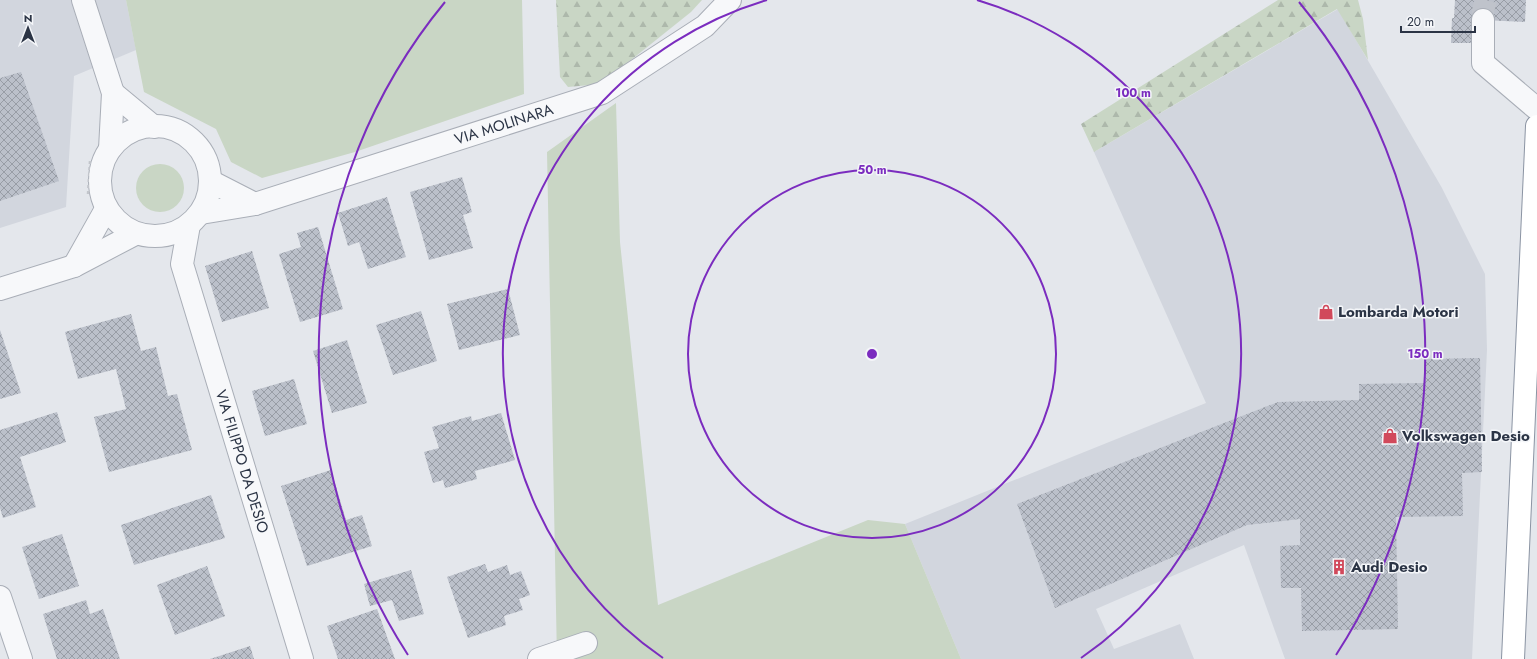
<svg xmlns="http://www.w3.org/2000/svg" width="1537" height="659" viewBox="0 0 1537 659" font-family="Jost,sans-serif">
	<defs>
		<pattern id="forest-firs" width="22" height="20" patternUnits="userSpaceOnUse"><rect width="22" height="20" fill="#c9d6c5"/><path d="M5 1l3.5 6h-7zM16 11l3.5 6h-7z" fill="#adb8ab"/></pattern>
		<pattern id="building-cross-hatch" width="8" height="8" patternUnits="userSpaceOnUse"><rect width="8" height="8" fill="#bbc0ca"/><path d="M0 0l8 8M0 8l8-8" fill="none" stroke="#989da6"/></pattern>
	</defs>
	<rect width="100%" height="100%" fill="#e4e7ec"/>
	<!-- built -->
	<g fill="#d2d6de">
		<path d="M0 0H126L136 50 74 76 66 207 0 228Z"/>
		<path d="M1338 9 1442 188 1485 274 1487 350 1472 659H1285L1244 545 1096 609 1114 649 1180 624 1194 659H961L905 524 1206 403 1094 152Z"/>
	</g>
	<!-- green -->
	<g fill="#c9d6c5">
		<path d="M126 0H522L524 94 355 152 262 178 231 162 216 129 144 92Z"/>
		<path d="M616 103 620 242 658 605 868 520 905 524 961 659H557L547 152Z"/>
		<circle cx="160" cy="188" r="24"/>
	</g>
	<!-- forest -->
	<g fill="url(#forest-firs)">
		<path d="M556 0H702L691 12 601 84 568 87 560 77Z"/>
		<path d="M1278 0H1358L1363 19 1368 60 1337 9 1094 152 1081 124Z"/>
	</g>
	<!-- building -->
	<g fill="url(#building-cross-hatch)">
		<path d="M1455 0H1526L1525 22 1483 20 1474 43H1451L1452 18H1454Z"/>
		<path d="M21 72 59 181 0 201V78Z"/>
		<path d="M462 177 472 212 463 215 473 248 429 260 410 192Z"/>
		<path d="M387 197 406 257 368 269 359 242 348 246 338 213Z"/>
		<path d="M318 227 343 309 300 322 279 254 301 247 297 233Z"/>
		<path d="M252 251 269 308 222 322 205 266Z"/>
		<path d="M508 289 520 335 459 350 447 304Z"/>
		<path d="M421 311 437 361 393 375 376 325Z"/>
		<path d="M131 314 141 351 156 347 168 396 177 394 192 450 109 472 94 417 126 409 116 369 78 379 65 332Z"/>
		<path d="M0 330 21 393 0 399Z"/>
		<path d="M347 340 367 403 332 413 313 351Z"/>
		<path d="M1480 358 1482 472 1462 473 1463 516 1396 517 1398 629 1302 631 1301 588H1281L1280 546 1300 545V519L1247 525 1055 608 1017 504 1278 402 1359 400V384L1425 383 1424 359Z"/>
		<path d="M294 379 307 424 265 436 252 391Z"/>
		<path d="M57 412 66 442 20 457 36 507 3 518 0 508V430Z"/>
		<path d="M501 413 515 460 475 471 477 479 445 488 443 480 433 483 424 452 439 448 432 427 471 416 472 421Z"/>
		<path d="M331 470 346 520 362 515 372 546 307 566 281 486Z"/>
		<path d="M211 495 225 538 134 565 121 525Z"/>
		<path d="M62 534 79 586 39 599 22 547Z"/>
		<path d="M485 564 488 572 507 565 510 575 521 571 530 595 519 599 523 610 504 616 506 625 468 638 447 577Z"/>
		<path d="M207 566 225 616 175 635 157 585Z"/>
		<path d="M411 570 424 614 399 621 392 600 370 606 364 584Z"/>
		<path d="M86 600 90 614 103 609 120 659H57L43 614Z"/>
		<path d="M377 609 395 659H338L327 626Z"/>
		<path d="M250 646 254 659H210Z"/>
	</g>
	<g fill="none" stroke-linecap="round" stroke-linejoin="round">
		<!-- minor-tunnel -->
		<path stroke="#bfc3cb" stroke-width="22" stroke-dasharray="22 11" stroke-linecap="butt" d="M1483 20V11L1486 0"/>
		<defs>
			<g id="minor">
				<path d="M83 0 113 93 110 149"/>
				<path d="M1483 20V63L1537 109"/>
				<path d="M113 93 154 127"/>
				<circle cx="155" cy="181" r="55"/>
				<path d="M210 181 255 204"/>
				<path id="s1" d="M201 213 255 204 602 93 705 26 730 0"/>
				<path id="s2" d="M189 225 182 264 302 659"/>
				<path d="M74 266 106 209"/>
				<path d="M0 289 74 266 135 234"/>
				<path d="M0 597 21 659"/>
				<path d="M539 659 586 643"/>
			</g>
			<path id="highway" d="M1513 659 1537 126"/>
		</defs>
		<!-- minor casing -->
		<use href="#minor" stroke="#a9aeb7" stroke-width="24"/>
		<!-- highway casing -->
		<use href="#highway" stroke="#8b94a3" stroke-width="24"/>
		<!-- path -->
		<path stroke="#c2c5cb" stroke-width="2.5" stroke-dasharray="3 3" stroke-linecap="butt" d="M88 194 90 161"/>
		<!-- minor -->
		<use href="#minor" stroke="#f7f8fa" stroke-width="22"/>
		<!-- highway -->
		<use href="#highway" stroke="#fff" stroke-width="22"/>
	</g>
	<!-- distance rings -->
	<g fill="none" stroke="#7b2cbf" stroke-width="2">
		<circle cx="872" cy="354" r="184"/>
		<path d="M663 658A369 369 0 0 1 767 0M977 0A369 369 0 0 1 1081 658"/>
		<path d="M408 655A553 553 0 0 1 445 2M1299 2A553 553 0 0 1 1336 655"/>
	</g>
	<!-- icons -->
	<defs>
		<symbol id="shop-bare" viewBox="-9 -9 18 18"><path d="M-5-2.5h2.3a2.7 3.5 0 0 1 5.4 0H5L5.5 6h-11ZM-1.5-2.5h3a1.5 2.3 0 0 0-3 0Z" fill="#d1495b" stroke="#f4f6f9" stroke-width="2.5" paint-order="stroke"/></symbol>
		<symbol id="building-bare" viewBox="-9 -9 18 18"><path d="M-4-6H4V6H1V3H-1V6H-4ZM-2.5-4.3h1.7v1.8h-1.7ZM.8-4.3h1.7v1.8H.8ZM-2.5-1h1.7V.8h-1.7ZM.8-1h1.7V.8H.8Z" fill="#d1495b" stroke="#f4f6f9" stroke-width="2.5" paint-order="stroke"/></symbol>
	</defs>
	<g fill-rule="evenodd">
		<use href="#shop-bare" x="1315" y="301" width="22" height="22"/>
		<use href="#shop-bare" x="1379" y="425" width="22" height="22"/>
		<use href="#building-bare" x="1328" y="556" width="22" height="22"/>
	</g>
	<g text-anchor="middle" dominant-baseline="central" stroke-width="3" stroke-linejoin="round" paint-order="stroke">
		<!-- street labels -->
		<g font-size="15" fill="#2b3445" stroke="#f4f6f9">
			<text stroke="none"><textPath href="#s1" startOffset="316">VIA MOLINARA</textPath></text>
			<text stroke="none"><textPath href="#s2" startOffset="246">VIA FILIPPO DA DESIO</textPath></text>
		</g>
		<!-- poi labels -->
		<g font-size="15" font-weight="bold" fill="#2b3445" stroke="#f4f6f9" text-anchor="start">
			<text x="1338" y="312">Lombarda Motori</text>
			<text x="1402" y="436">Volkswagen Desio</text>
			<text x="1351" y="567">Audi Desio</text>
		</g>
	</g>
	<circle cx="872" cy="354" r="6" fill="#7b2cbf" stroke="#f4f6f9" stroke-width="2"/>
	<g font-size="12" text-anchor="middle" font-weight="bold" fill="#7b2cbf" stroke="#f4f6f9" stroke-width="3" stroke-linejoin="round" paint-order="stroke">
		<text x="1133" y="97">100 m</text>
		<text x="872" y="174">50 m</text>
		<text x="1425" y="358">150 m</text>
	</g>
	<!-- north arrow -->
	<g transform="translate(28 28)" stroke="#f4f6f9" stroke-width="3" paint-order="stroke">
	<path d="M0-3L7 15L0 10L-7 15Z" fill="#2b3445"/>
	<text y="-6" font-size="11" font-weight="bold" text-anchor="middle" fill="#2b3445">N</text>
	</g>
	<!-- scale -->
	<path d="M1401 26v6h74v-6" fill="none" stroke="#2b3445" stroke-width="2"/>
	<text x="1407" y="26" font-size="12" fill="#2b3445" stroke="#f4f6f9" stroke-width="3" paint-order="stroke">20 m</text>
</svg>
